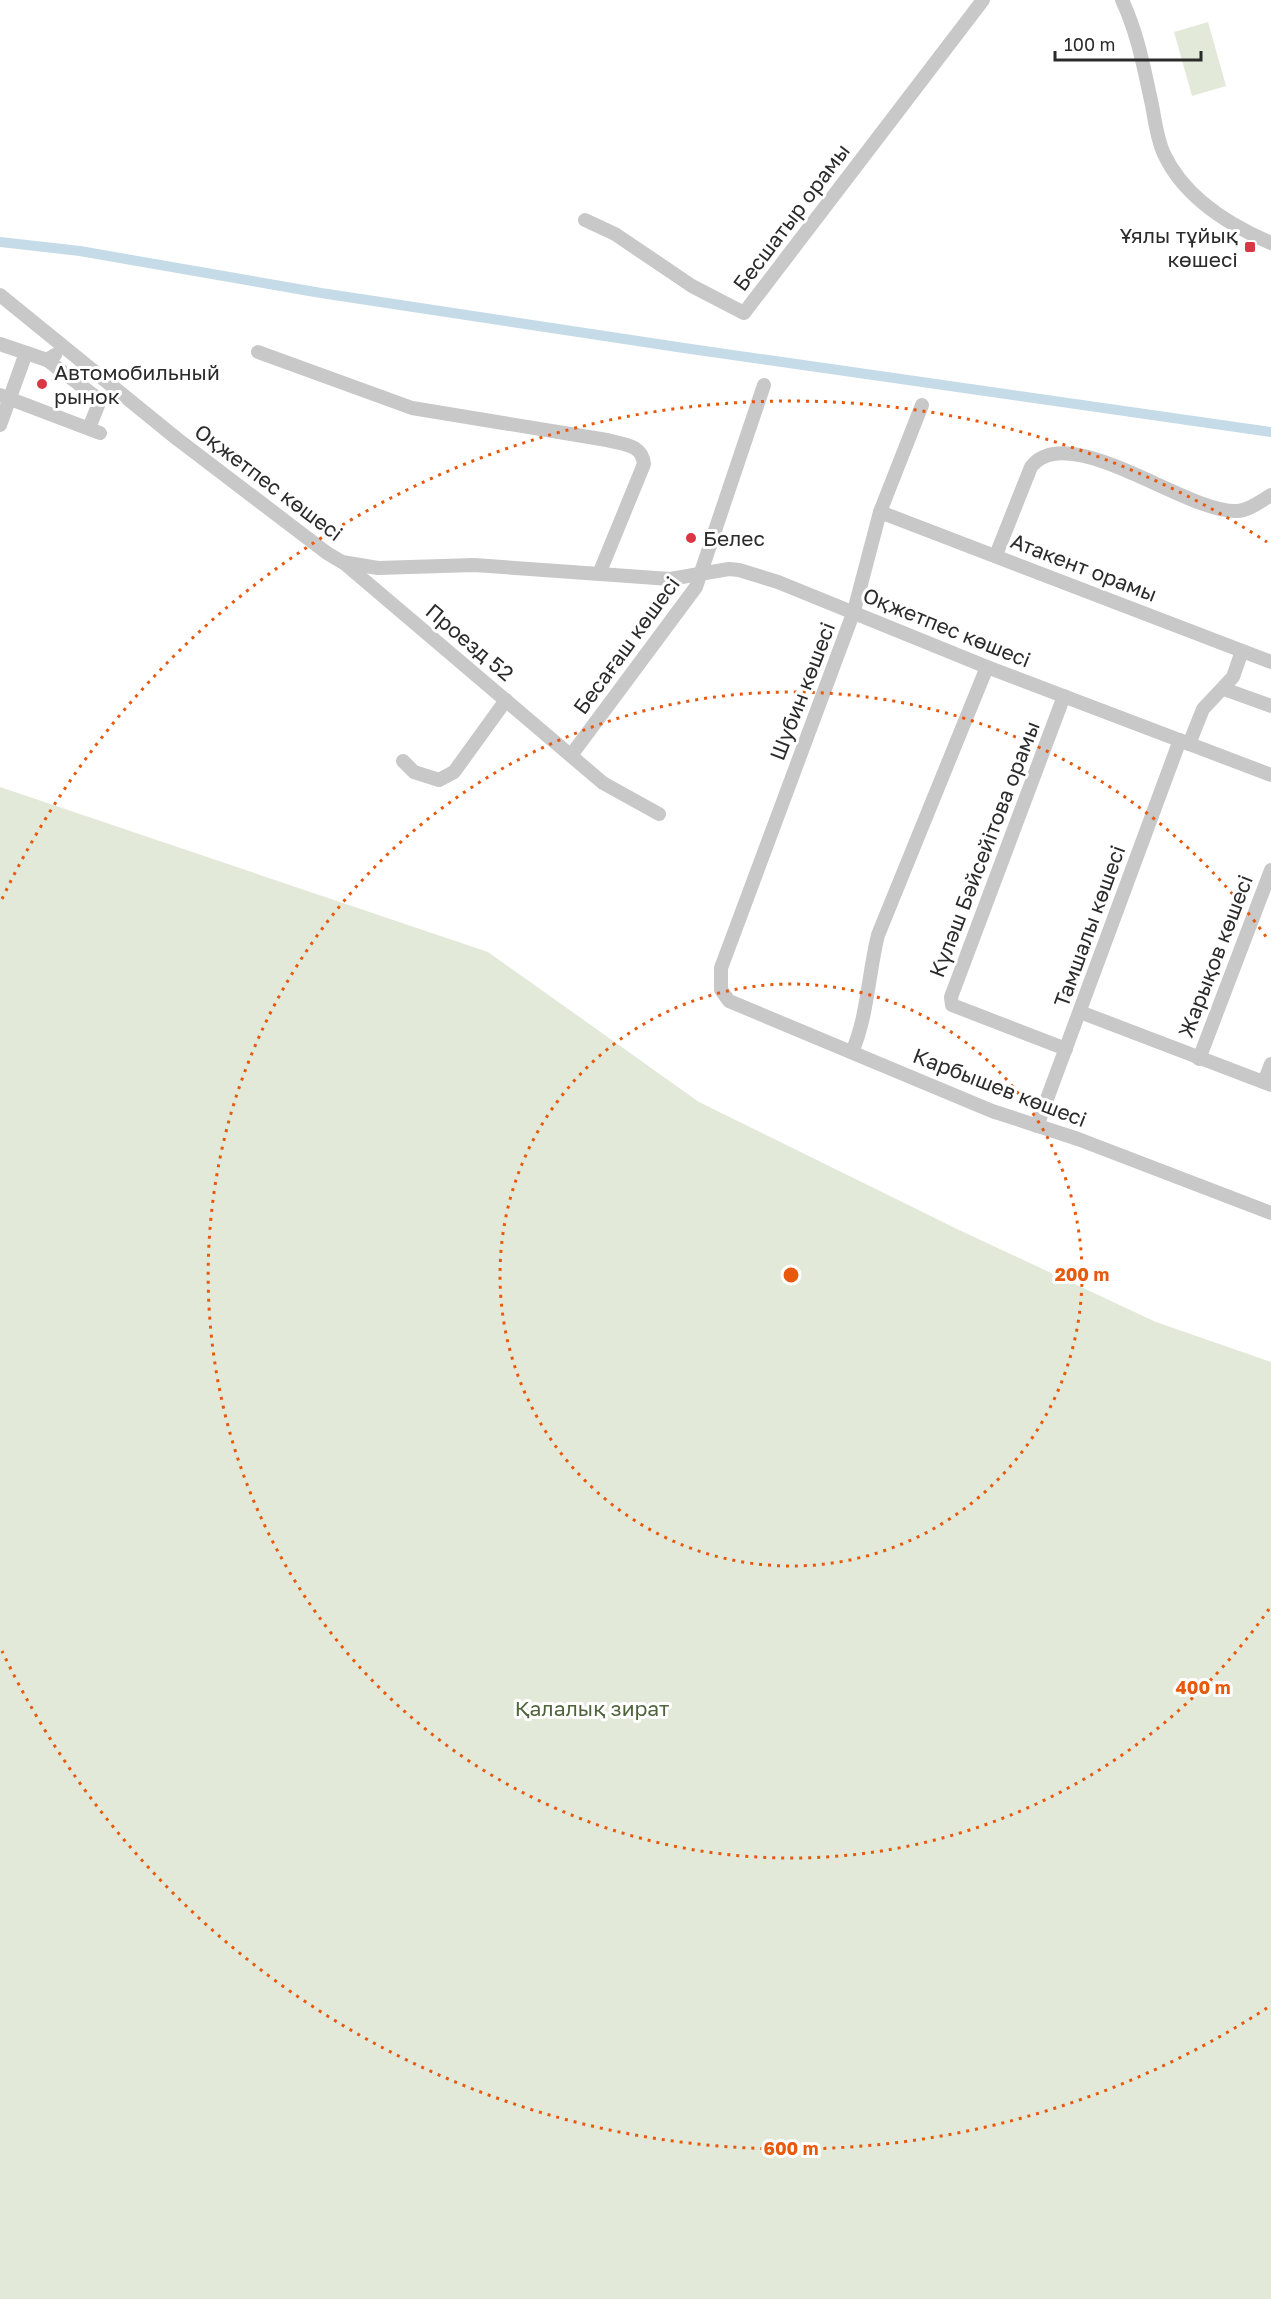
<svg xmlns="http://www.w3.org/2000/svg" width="1271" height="2299" viewBox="0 0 1271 2299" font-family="'Golos Text',sans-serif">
	<rect width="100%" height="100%" fill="#fff"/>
	<!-- green -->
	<g fill="#e2e9d9">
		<path d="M1208 22 1226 86 1192 96 1174 32Z"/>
		<path d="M0 787 488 952 699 1102 957 1229 1156 1322 1271 1362V2299H0Z"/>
	</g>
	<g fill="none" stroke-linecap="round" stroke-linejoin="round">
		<!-- canal -->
		<path stroke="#c6dbe8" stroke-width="10" d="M0 242 80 251 321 293 684 348 1271 432"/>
		<!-- minor -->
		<g stroke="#c8c8c8" stroke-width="14">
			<path d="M1122 0C1138 34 1144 69 1152 105 1155 121 1157 139 1164 154 1184 197 1229 225 1271 243"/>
			<path d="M585 220 615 234 692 286 744 313 983 0"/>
			<path d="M0 295 176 438 327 553 342 562 378 568 474 565 670 579 729 569 739 570 778 582 987 667 1271 775"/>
			<path d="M0 344 47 360 55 355"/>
			<path d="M258 352 412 408 607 440C624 445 642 444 644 464L599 574"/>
			<path d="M47 360 96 397 99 403 89 428"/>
			<path d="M0 395 100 433"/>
			<path d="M922 405 880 512 854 611 721 968V990L729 1001 992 1111 1078 1139 1271 1213"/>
			<path d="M0 425 26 353"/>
			<path d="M880 512 1271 662"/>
			<path d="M996 555 1031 467C1068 418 1189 515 1238 511 1250 510 1261 501 1271 495"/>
			<path d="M344 563 603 783 659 814"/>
			<path d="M1224 689 1271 706"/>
			<path d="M1064 696 951 997 952 1005 1066 1049"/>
			<path d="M1189 744 1203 709 1233 677 1242 651"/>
			<path d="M572 754 696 587 764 385"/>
			<path d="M403 761 414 772 439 780 454 772 506 700"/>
			<path d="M1080 1012 1271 1085"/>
			<path d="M852 1052C868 1015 868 975 878 935L987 667"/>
			<path d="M1199 1059 1271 870"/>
			<path d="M1264 1082 1271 1064"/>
			<path d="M1037 1126 1180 740"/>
		</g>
	</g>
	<!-- distance rings -->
	<g fill="none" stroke="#e8590c" stroke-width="3" stroke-dasharray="3 6">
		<circle cx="791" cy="1275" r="291"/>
		<path d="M1269 1609A583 583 0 1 1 1269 941"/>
		<path d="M1267 2008A874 874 0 0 1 2 1651M2 899A874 874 0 0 1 1267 542"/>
	</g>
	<!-- markers -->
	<g fill="#da3643" stroke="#fff" stroke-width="2">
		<rect x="1244" y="241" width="12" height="12" rx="3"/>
		<circle cx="42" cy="384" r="6"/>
		<circle cx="691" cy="538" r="6"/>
	</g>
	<g text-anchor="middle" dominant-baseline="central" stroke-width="6" stroke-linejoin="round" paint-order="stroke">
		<!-- street labels -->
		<g font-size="21" fill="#2b2b2b" stroke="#fff">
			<text transform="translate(791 217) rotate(-53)">Бесшатыр орамы</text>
			<text transform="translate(269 482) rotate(37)">Оқжетпес көшесі</text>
			<text transform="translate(1084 567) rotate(21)">Атакент орамы</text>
			<text transform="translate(947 627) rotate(22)">Оқжетпес көшесі</text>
			<text transform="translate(470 642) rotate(40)">Проезд 52</text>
			<text transform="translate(626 645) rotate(-54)">Бесағаш көшесі</text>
			<text transform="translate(802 691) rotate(-69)">Шубин көшесі</text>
			<text transform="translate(984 849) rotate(-69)">Күләш Бәйсейітова орамы</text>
			<text transform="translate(1089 926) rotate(-70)">Тамшалы көшесі</text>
			<text transform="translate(1215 956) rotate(-69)">Жарықов көшесі</text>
			<text transform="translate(1000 1087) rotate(21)">Карбышев көшесі</text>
		</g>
		<!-- poi labels -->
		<g font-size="21" fill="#2b2b2b" stroke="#fff" text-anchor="start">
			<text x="1238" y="235" text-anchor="end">Ұялы тұйық<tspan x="1238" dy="24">көшесі</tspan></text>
			<text x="54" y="372">Автомобильный<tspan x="54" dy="24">рынок</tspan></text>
			<text x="703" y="538">Белес</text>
		</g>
		<!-- park labels -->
		<g font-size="21" fill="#4f643c" stroke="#fff">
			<text x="592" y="1708">Қалалық зират</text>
		</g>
	</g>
	<circle cx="791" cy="1275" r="9" fill="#e8590c" stroke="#fff" stroke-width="3"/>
	<g font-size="18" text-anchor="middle" font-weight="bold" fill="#e8590c" stroke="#fff" stroke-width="6" stroke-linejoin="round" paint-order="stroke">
		<text x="1082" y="1281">200 m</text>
		<text x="1203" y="1694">400 m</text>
		<text x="791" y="2155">600 m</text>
	</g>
	<!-- scale -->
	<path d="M1055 51v9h146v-9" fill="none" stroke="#2b2b2b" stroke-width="3"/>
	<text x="1064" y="51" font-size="18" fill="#2b2b2b" stroke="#ffffff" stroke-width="4.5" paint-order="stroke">100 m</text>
</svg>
